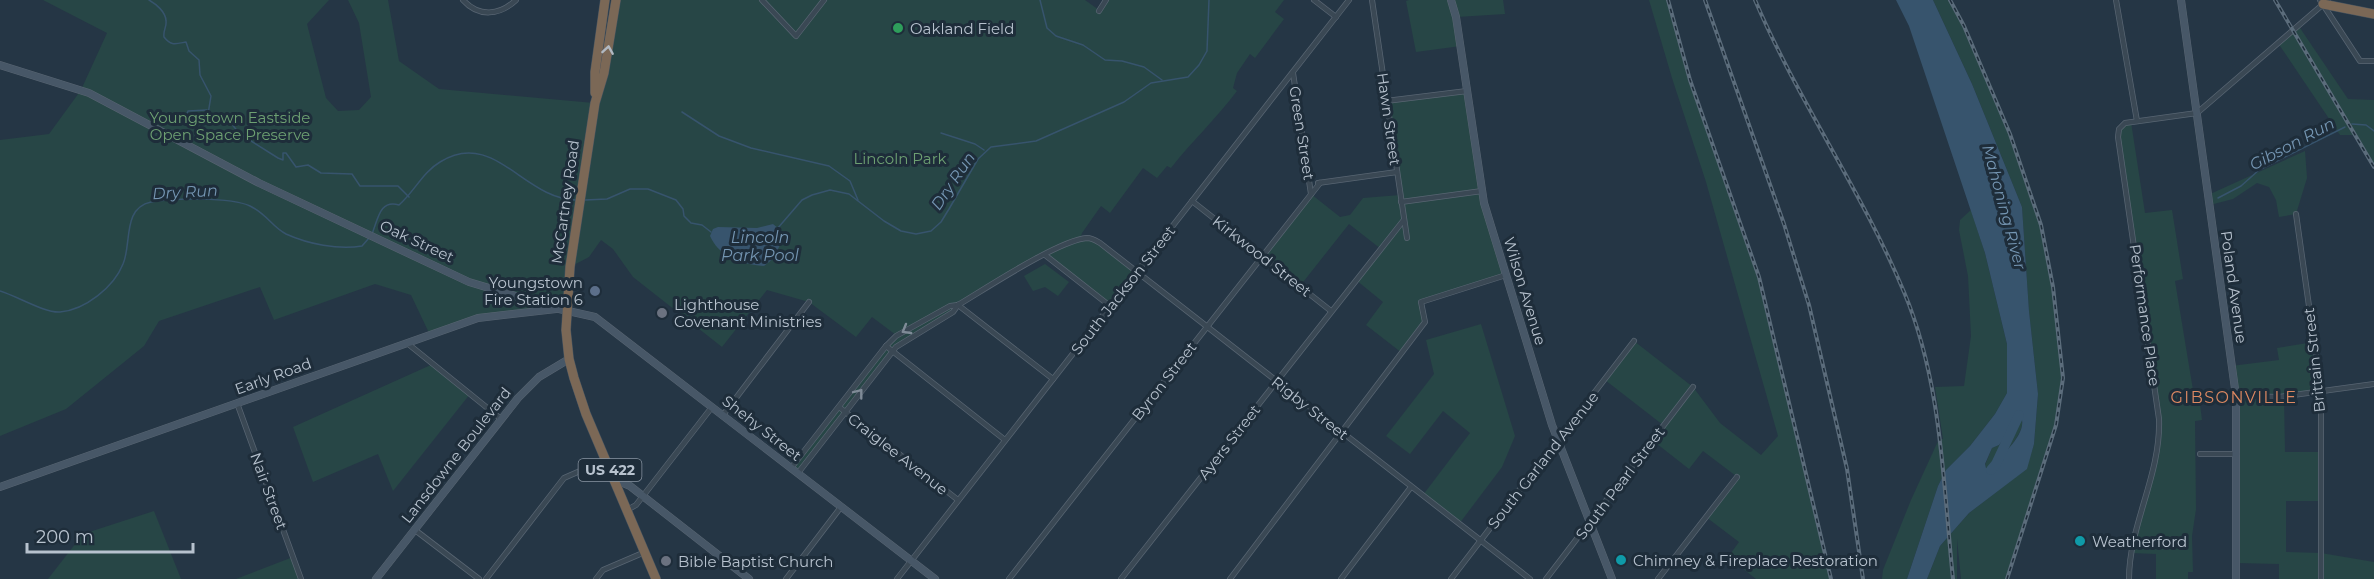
<svg xmlns="http://www.w3.org/2000/svg" width="2374" height="579" viewBox="0 0 2374 579" font-family="Montserrat,sans-serif">
	<rect width="100%" height="100%" fill="#253645"/>
	<!-- green -->
	<g fill="#274646">
		<path d="M43 0H329L307 24 326 98 338 111 359 110 371 97 359 23 348 0H388L399 61 439 89 594 103 616 0H1085L1099 10 1106 0H1284L1275 12 1284 19 1255 58 1250 54 1237 73 1233 88 1237 91C1216 119 1192 141 1171 168L1167 166 1157 178 1143 168 1110 213 1101 206 1082 233 1080 239 1090 238 1137 272 1110 306 1045 255 958 305 953 312 902 341 798 473 791 468 896 335 872 317 856 337 809 302 767 290 722 347 633 277 613 249 601 240 589 257 570 267 567 310 488 316 430 335 411 295 375 284 274 320 260 287 159 321 144 346 66 409 0 436V140L49 134 81 90 107 33Z"/>
		<path d="M1409 0H1503L1505 14 1457 17 1461 46 1416 52 1406 1Z"/>
		<path d="M1649 0H1668L1690 80 1759 277 1831 579H1756L1728 557 1739 542 1706 517 1736 476 1703 451 1689 469 1652 440 1663 425 1605 380 1634 341 1693 387 1720 423 1761 455 1778 436 1706 182 1672 78Z"/>
		<path d="M1933 0H1950L1964 26 2010 134 2041 225 2053 287 2063 378 2056 425 2007 579H1961L1957 539V579H1927L1940 546 1969 513 2026 469 2034 444 2038 394 2029 312 2022 207 1972 84Z"/>
		<path d="M2298 25 2348 99 2374 100V167L2354 135H2340L2278 43Z"/>
		<path d="M1467 91 1479 176 1506 275 1421 302 1426 319 1402 353 1366 325 1383 302 1356 280 1381 249 1349 224 1300 286 1262 256 1311 194 1340 217 1350 215 1363 198 1400 195 1386 101Z"/>
		<path d="M2131 122 2145 213 2172 210 2183 279 2175 281 2194 396H2199L2202 420 2195 421 2196 509 2192 536 2193 572H2188V579H2156V554L2131 553 2151 483 2160 430 2118 133 2125 123Z"/>
		<path d="M2305 151 2307 178 2296 214 2279 217 2276 200 2269 187 2257 183 2233 199 2210 205 2208 195Z"/>
		<path d="M1971 210 1985 253 2007 344V393L1995 414 1970 446 1946 470 1938 486 1907 579H1882L1883 570 1911 500 1939 439H1943L1935 387 1964 386 1971 336 1968 276 1959 230 1960 220Z"/>
		<path d="M1045 264 1069 282 1058 296 1045 287 1033 291 1024 276Z"/>
		<path d="M1481 324 1515 436 1502 467 1459 524 1423 495 1470 433 1443 411 1410 454 1386 436 1434 374 1426 340Z"/>
		<path d="M2314 342 2321 391 2284 396 2285 452H2321V501H2286V552L2321 553 2374 562V579H2279V564L2236 563 2237 454 2231 366 2279 360 2277 348Z"/>
		<path d="M433 364 470 394 393 491 378 454 313 482 293 427Z"/>
		<path d="M2019 420H2022C2025 435 2000 457 1990 469L1986 468 1985 465 1992 448 1999 445Z"/>
		<path d="M154 511 181 579H48L83 534Z"/>
		<path d="M293 557 301 579H236Z"/>
	</g>
	<!-- water -->
	<g fill="#37546d" fill-rule="evenodd">
		<path d="M1896 0H1933L1972 84 2022 207 2029 311 2038 394 2034 444 2027 469 1969 513 1940 546 1927 579H1907L1938 486 1946 470 1970 446 1995 414 2007 393V344L1985 253 1909 26ZM2019 420H2022C2025 436 2000 457 1990 468H1986L1985 464 1992 448 1999 445Z"/>
		<path d="M773 224 785 234 774 258 764 266C742 264 720 258 710 236L713 229 718 227 757 228Z"/>
	</g>
	<g fill="none" stroke-linecap="round" stroke-linejoin="round">
		<!-- stream -->
		<g stroke="#37546d" stroke-width="1.5">
			<path d="M149 0C156 4 166 12 166 21 167 26 163 30 164 37 171 46 175 44 186 42L189 51 199 60 200 75 211 96 208 114 224 115 240 134 278 158 283 160V153H286L296 167 308 165 321 173 352 174 360 186H398L409 197"/>
			<path d="M1040 0 1047 28 1056 36 1083 45 1105 60 1122 61 1144 67 1162 80"/>
			<path d="M682 112 719 136 751 148 829 166 850 181 858 200"/>
			<path d="M151 113C162 118 173 124 184 121L188 111 207 110"/>
			<path d="M2352 124 2366 125 2374 131"/>
			<path d="M941 133 975 144 984 150"/>
			<path d="M2218 198 2241 186 2259 170 2345 127"/>
			<path d="M585 200 607 199 630 189H648L676 200 683 209 684 216 691 223 702 225 711 232"/>
			<path d="M777 229 802 200 812 195 830 190 849 194 884 221 901 231 916 234 931 231 941 222 949 209 978 159 991 147 1036 141 1124 102 1151 83 1188 77 1199 65 1207 51 1209 0"/>
			<path d="M372 234C378 219 380 199 399 205 414 192 423 172 440 162 494 128 524 200 577 200"/>
			<path d="M0 291C17 296 44 313 60 312 85 310 114 287 123 264 132 244 122 208 151 202 172 198 231 197 250 206 267 214 272 227 286 234 308 244 338 250 362 246L369 238"/>
		</g>
		<!-- river -->
		<path stroke="#37546d" stroke-width="10" d="M1991 470 1996 464 2019 415"/>
		<defs>
			<g id="street">
				<path d="M463 0C479 18 500 15 516 0"/>
				<path d="M762 0 796 36 824 0"/>
				<path d="M1314 0 1336 17"/>
				<path d="M1372 0 1407 238"/>
				<path d="M2116 0 2137 121"/>
				<path d="M2320 0 2360 61H2374"/>
				<path d="M1099 11 1106 0"/>
				<path d="M1293 73 1311 194"/>
				<path d="M1386 101 1467 91"/>
				<path d="M1318 183 1397 172"/>
				<path d="M1192 201 1331 311"/>
				<path d="M1401 202 1482 191"/>
				<path d="M2296 214 2321 391V579"/>
				<path d="M1045 255 1110 306"/>
				<path d="M958 305 1053 379"/>
				<path d="M407 343 501 419"/>
				<path d="M886 346 1005 440"/>
				<path d="M2236 396 2279 397 2374 384"/>
				<path d="M237 403 301 579"/>
				<path d="M839 407 958 500"/>
				<path d="M723 415 809 302"/>
				<path d="M2200 454H2237"/>
				<path d="M791 468 886 346 896 336 950 306 958 305C985 289 1059 240 1087 238 1092 238 1095 240 1100 243L1530 579"/>
				<path d="M798 473 896 347 953 312 958 305"/>
				<path d="M627 510 636 505 712 407"/>
				<path d="M415 530 479 579"/>
				<path d="M486 579 564 478 605 460"/>
				<path d="M596 579 603 570 645 552"/>
				<path d="M786 579 841 507"/>
				<path d="M897 579 1349 0"/>
				<path d="M1009 579 1320 183"/>
				<path d="M1121 579 1403 221"/>
				<path d="M1230 579 1425 322 1421 302 1506 275"/>
				<path d="M1341 579 1411 487"/>
				<path d="M1451 579 1634 341"/>
				<path d="M1546 579 1693 387"/>
				<path d="M1658 579 1737 477"/>
				<path d="M2129 579C2129 525 2161 475 2159 419L2118 137 2119 129 2125 123 2197 113 2328 0"/>
			</g>
			<g id="secondary">
				<path d="M1451 0 1456 17 1484 203 1552 425 1612 579"/>
				<path d="M2181 0 2236 396V579"/>
				<path d="M0 65 89 93 259 183 469 282 559 309 595 317 935 579"/>
				<path d="M614 479 630 486 749 579"/>
				<path d="M0 487 478 318 556 309"/>
				<path d="M376 579 518 398 539 377 569 359"/>
			</g>
			<g id="highway">
				<path d="M616 0 604 73 595 103 570 267 566 330 569 359 574 378 586 414 656 579"/>
				<path d="M2323 4 2374 14"/>
				<path d="M595 93V72L605 0"/>
			</g>
		</defs>
		<!-- street casing -->
		<use href="#street" stroke="#586572" stroke-width="6"/>
		<!-- secondary casing -->
		<use href="#secondary" stroke="#586572" stroke-width="8"/>
		<!-- highway casing -->
		<use href="#highway" stroke="#44525f" stroke-width="10"/>
		<!-- street -->
		<use href="#street" stroke="#3a4854" stroke-width="4.5"/>
		<!-- secondary -->
		<use href="#secondary" stroke="#475767" stroke-width="7"/>
		<!-- highway -->
		<use href="#highway" stroke="#7b6856" stroke-width="9"/>
		<defs>
			<g id="rail">
				<path d="M1668 0 1690 80 1759 277 1831 579"/>
				<path d="M1705 0 1784 224 1809 305 1847 469 1863 579"/>
				<path d="M1755 0C1798 101 1862 191 1904 292 1942 382 1943 483 1953 579"/>
				<path d="M1950 0 1964 26 2010 134 2041 225 2053 287 2063 378 2056 425 2007 579"/>
				<path d="M2275 0 2374 167"/>
			</g>
		</defs>
		<!-- rail casing -->
		<use href="#rail" stroke="#5b6c7b" stroke-width="4"/>
		<!-- rail -->
		<use href="#rail" stroke="#1e2d3a" stroke-width="1.5" stroke-dasharray="4.5" stroke-linecap="butt"/>
	</g>
	<!-- one-way arrows -->
	<defs><path id="oneway-chevron" d="M-2-3.5L2.5 0L-2 3.5" fill="none" stroke-width="1.6" stroke-linecap="round" stroke-linejoin="round" transform="scale(1.5)"/></defs>
	<use stroke="#b1b9c2" href="#oneway-chevron" transform="translate(608 50) rotate(-81)"/>
	<g stroke="#7f8b97">
		<use href="#oneway-chevron" transform="translate(906 330) rotate(150)"/>
		<use href="#oneway-chevron" transform="translate(859 393) rotate(-52)"/>
	</g>
	<!-- markers -->
	<circle fill="#2e9e5b" stroke="#1e2d3a" stroke-width="2" cx="898" cy="28" r="6"/>
	<circle fill="#5c6f8a" stroke="#1e2d3a" stroke-width="2" cx="595" cy="291" r="6"/>
	<g fill="#6b7280" stroke="#1e2d3a" stroke-width="2">
		<circle cx="662" cy="313" r="6"/>
		<circle cx="666" cy="561" r="6"/>
	</g>
	<g fill="#0f9aa8" stroke="#1e2d3a" stroke-width="2">
		<circle cx="2080" cy="541" r="6"/>
		<circle cx="1621" cy="560" r="6"/>
	</g>
	<g text-anchor="middle" dominant-baseline="central" stroke-width="6" stroke-linejoin="round" paint-order="stroke">
		<!-- shield labels -->
		<rect fill="#1e2d3a" stroke="#8995a2" stroke-width="1.5" x="578.5" y="459" width="63" height="22" rx="4.5"/>
		<g font-size="14" font-weight="bold" fill="#b7c2ce">
			<text x="610" y="470">US 422</text>
		</g>
		<!-- poi labels -->
		<g font-size="15" fill="#b7c2ce" stroke="#1e2d3a" text-anchor="start">
			<text x="910" y="28">Oakland Field</text>
			<text x="583" y="282" text-anchor="end">Youngstown<tspan x="583" dy="17">Fire Station 6</tspan></text>
			<text x="674" y="304">Lighthouse<tspan x="674" dy="17">Covenant Ministries</tspan></text>
			<text x="2092" y="541">Weatherford</text>
			<text x="1633" y="560">Chimney &amp; Fireplace Restoration</text>
			<text x="678" y="561">Bible Baptist Church</text>
		</g>
		<!-- park labels -->
		<g font-size="15" fill="#6da072" stroke="#1e2d3a">
			<text x="230" y="117">Youngstown Eastside<tspan x="230" dy="17">Open Space Preserve</tspan></text>
			<text x="900" y="158">Lincoln Park</text>
		</g>
		<!-- street labels -->
		<g font-size="15" fill="#b7c2ce" stroke="#1e2d3a">
			<text transform="translate(1389 119) rotate(82)">Hawn Street</text>
			<text transform="translate(1302 133) rotate(81)">Green Street</text>
			<text transform="translate(565 202) rotate(-82)">McCartney Road</text>
			<text transform="translate(417 241) rotate(25)">Oak Street</text>
			<text transform="translate(1262 256) rotate(38)">Kirkwood Street</text>
			<text transform="translate(2234 287) rotate(82)">Poland Avenue</text>
			<text transform="translate(1123 290) rotate(-52)">South Jackson Street</text>
			<text transform="translate(1525 291) rotate(73)">Wilson Avenue</text>
			<text transform="translate(2145 315) rotate(82)">Performance Place</text>
			<text transform="translate(2314 360) rotate(-96)">Brittain Street</text>
			<text transform="translate(273 376) rotate(-20)">Early Road</text>
			<text transform="translate(1164 381) rotate(-52)">Byron Street</text>
			<text transform="translate(1310 408) rotate(38)">Rigby Street</text>
			<text transform="translate(762 428) rotate(38)">Shehy Street</text>
			<text transform="translate(1229 442) rotate(-52)">Ayers Street</text>
			<text transform="translate(898 454) rotate(38)">Craiglee Avenue</text>
			<text transform="translate(456 455) rotate(-52)">Lansdowne Boulevard</text>
			<text transform="translate(1543 460) rotate(-52)">South Garland Avenue</text>
			<text transform="translate(1620 483) rotate(-53)">South Pearl Street</text>
			<text transform="translate(269 491) rotate(70)">Nair Street</text>
		</g>
		<!-- water labels -->
		<g font-size="16" font-style="italic" fill="#7596b3" stroke="#1e2d3a">
			<text transform="translate(2292 144) rotate(-28)">Gibson Run</text>
			<text transform="translate(953 181) rotate(-56)">Dry Run</text>
			<text transform="translate(185 192) rotate(-3)">Dry Run</text>
			<text transform="translate(2004 207) rotate(75)">Mahoning River</text>
			<text x="760" y="237">Lincoln<tspan x="760" dy="18">Park Pool</tspan></text>
		</g>
		<!-- neighbourhood labels -->
		<g font-size="16" letter-spacing="1.5" fill="#de8962" stroke="#1e2d3a">
			<text x="2234" y="397">GIBSONVILLE</text>
		</g>
	</g>
	<!-- scale -->
	<path d="M27 543v9h166v-9" fill="none" stroke="#b7c2ce" stroke-width="3"/>
	<text x="36" y="543" font-size="18" fill="#b7c2ce" stroke="#1e2d3a" stroke-width="4.5" paint-order="stroke">200 m</text>
</svg>
